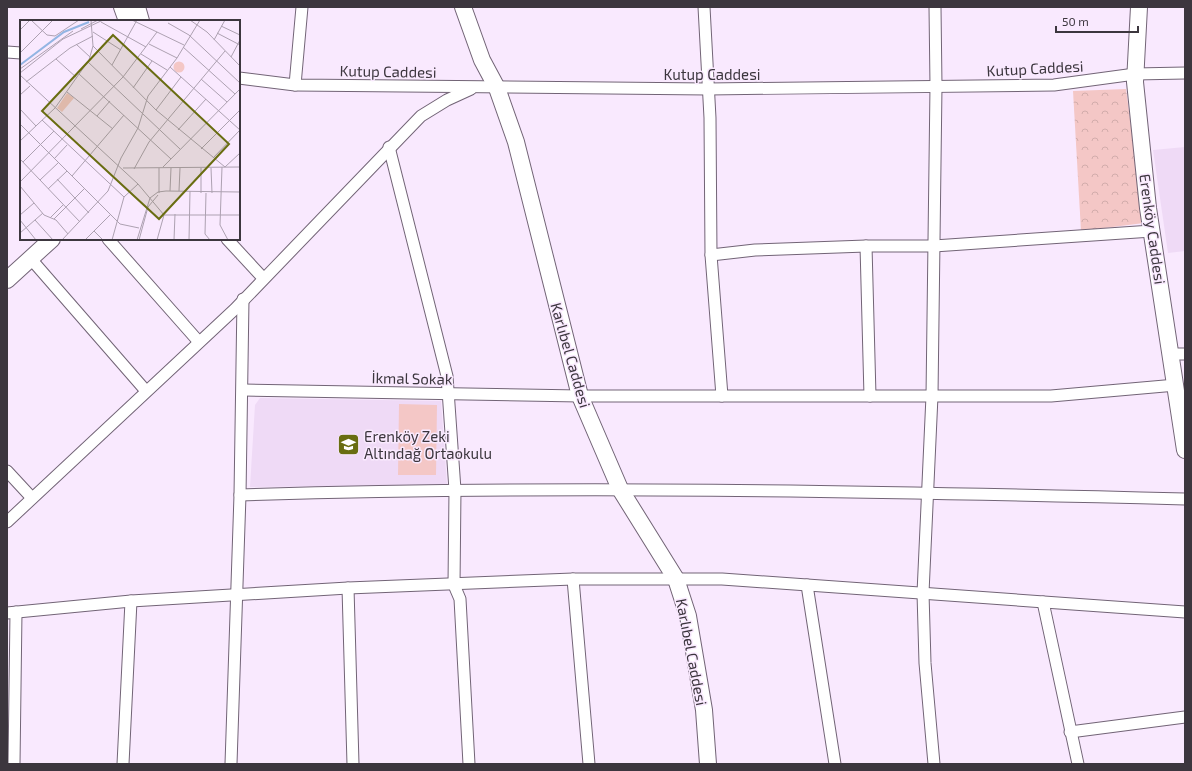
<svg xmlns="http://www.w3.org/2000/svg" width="1192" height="771" viewBox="0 0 1192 771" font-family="'Exo 2',sans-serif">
	<defs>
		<pattern id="forest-crowns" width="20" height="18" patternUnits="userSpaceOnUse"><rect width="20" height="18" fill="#f4c7c6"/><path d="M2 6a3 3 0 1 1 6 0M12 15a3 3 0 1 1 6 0" fill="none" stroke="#d2acab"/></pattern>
	</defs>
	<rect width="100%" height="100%" fill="#f9e9fe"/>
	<!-- built -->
	<g fill="#efdaf6">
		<path d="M1185 147V251L1168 253 1153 150Z"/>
		<path d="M260 398 441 401 447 485 250 487 255 405Z"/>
	</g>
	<!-- forest -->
	<path fill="url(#forest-crowns)" d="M1126 89 1144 223 1081 231 1073 91Z"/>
	<!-- pitch -->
	<path fill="#f4c7c6" d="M399 404 437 405 436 475H398Z"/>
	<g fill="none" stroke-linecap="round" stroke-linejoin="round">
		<defs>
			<g id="street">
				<path d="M704 7 710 118 711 255 722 396"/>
				<path d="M7 52 21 53"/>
				<path d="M239 78 295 85 708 89 1054 85 1135 74 1185 73"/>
				<path d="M295 85 302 7"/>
				<path d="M389 147 447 376 455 490 454 585 460 599 469 764"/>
				<path d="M108 239 199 342"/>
				<path d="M227 239 263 278"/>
				<path d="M866 246 870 396"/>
				<path d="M711 255 755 250 866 246H934L1152 231"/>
				<path d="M31 259 146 391"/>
				<path d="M1171 354H1185"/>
				<path d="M243 390 580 396H1051L1176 385"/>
				<path d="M7 471 32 498"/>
				<path d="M240 495C555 485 870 491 1185 499"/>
				<path d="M7 522 235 309 421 116 447 100 471 89"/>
				<path d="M573 579 589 764"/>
				<path d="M807 585 835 764"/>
				<path d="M348 588 353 764"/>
				<path d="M1043 602 1078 764"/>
				<path d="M7 613 131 601 348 588 573 579H722L1185 612"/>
				<path d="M1070 732 1185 717"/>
				<path d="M14 764 16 612"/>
				<path d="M123 764 131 601"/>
				<path d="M231 764 240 495 243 299"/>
				<path d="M934 764 925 663 923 593 932 396 936 86 935 7"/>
			</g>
			<g id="secondary">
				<path d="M122 7 127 21"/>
				<path d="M137 7 141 21"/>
				<path d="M463 7 482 60 497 88 516 142 580 396 620 489 676 579 688 616 704 710 708 764"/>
				<path d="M1139 7 1135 82 1148 208 1185 450"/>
				<path d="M7 280 52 239"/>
			</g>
		</defs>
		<!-- street casing -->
		<use href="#street" stroke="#726476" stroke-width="13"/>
		<!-- secondary casing -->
		<use href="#secondary" stroke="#726476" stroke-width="18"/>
		<!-- street -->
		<use href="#street" stroke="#fff" stroke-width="11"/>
		<!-- secondary -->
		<use href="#secondary" stroke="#fff" stroke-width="16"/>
	</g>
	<!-- icons -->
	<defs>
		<symbol id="school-square" viewBox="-11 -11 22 22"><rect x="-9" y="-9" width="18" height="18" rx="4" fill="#696d11" stroke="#f9e9fe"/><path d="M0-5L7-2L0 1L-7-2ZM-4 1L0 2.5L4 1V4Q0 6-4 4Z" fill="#fff"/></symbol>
	</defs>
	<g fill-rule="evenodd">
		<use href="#school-square" x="336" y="432" width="25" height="25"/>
	</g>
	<g text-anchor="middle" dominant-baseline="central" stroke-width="3" stroke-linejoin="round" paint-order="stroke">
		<!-- street labels -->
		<g font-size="15" fill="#3c363e" stroke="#f9e9fe">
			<text transform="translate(1035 68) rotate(-3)">Kutup Caddesi</text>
			<text transform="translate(388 71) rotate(1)">Kutup Caddesi</text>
			<text x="712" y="74">Kutup Caddesi</text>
			<text transform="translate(1153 229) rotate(82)">Erenköy Caddesi</text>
			<text transform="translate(571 355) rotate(74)">Karlıbel Caddesi</text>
			<text transform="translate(412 378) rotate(1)">İkmal Sokak</text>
			<text transform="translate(692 652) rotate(79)">Karlıbel Caddesi</text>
		</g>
		<!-- poi labels -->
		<g font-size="15" fill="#3c363e" stroke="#f9e9fe" text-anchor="start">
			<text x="364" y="436">Erenköy Zeki<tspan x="364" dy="17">Altındağ Ortaokulu</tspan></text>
		</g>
	</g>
	<!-- overview -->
	<g transform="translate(20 20)">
		<rect width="220" height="220" fill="#f9e9fe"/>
		<path d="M153.5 47a5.5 5.5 0 1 1 11 0a5.5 5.5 0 1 1-11 0ZM47 73 54 78 42 92 37 88Z" fill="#f4c7c6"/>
		<path fill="none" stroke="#93b5e3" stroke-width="2" d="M0 45 44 12 69 2"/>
		<path fill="none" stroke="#ada1b1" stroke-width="1" d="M11 0 27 15 35 16 59 0M112 0 164 25M170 0 187 12 220 46M81 2 126 27M148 3 169 15 220 63M201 6 220 15M61 9 78 0M0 10 10 0M73 12 101 30M197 13 220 25M194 20 205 0M56 24 70 37M129 24 157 38M73 26 136 90 205 147 220 133M163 27 215 74M0 33 33 0M121 34 147 50M211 37 220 20M36 39 57 58M68 42 160 129M92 45 117 0M150 47 220 110M0 49 53 11M0 53 43 19 83 0M59 54 151 139M0 55 118 164 144 195 137 220M181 59 207 82M6 62 50 28 73 16M113 68 132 41M47 72 93 109M0 75 10 66M0 89 16 106M136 90 161 57M77 96 90 81M22 100 104 177M0 104 100 204 119 208M158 110 186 79M0 121 35 88 69 40 73 26 71 0M181 129 220 90M193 138 220 110M0 139 60 202M34 139 47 125M3 142 34 111M143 147 220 69M202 147 200 205 208 220M103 148 220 147M191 148 192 173M114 149 129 122 205 31M52 156 104 95M37 159 69 193M20 160 38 143M0 162 103 57 137 12M0 166 24 195 36 200 48 214M28 169 47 151M150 171 151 148M159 171 160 148M139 173V148M181 173V148M186 173 185 214 190 220M0 195 14 183M144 195H219M30 198 43 185M34 199 65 168M0 200 16 220M15 200 33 220M0 213 23 193M42 220 88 171 101 138 118 108 128 76 157 38 180 0M65 220 74 211M83 220 74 211 91 194M92 220 104 177 118 164M117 220 130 178 138 172 146 171 220 172V206M119 220 128 187 138 175M154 220 155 194M169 220 170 171"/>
		<path fill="#696d11" fill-opacity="0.15" stroke="#696d11" stroke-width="2" d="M93 15 209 124 139 199 22 91Z"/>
		<rect width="220" height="220" fill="none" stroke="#3c363e" stroke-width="2"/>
	</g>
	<!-- border -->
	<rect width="1192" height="771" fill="none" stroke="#3c363e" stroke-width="16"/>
	<!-- scale -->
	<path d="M1056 26v6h82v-6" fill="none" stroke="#3c363e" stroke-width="2"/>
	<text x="1062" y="26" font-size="12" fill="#3c363e" stroke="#f9e9fe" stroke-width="3" paint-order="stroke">50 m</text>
</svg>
